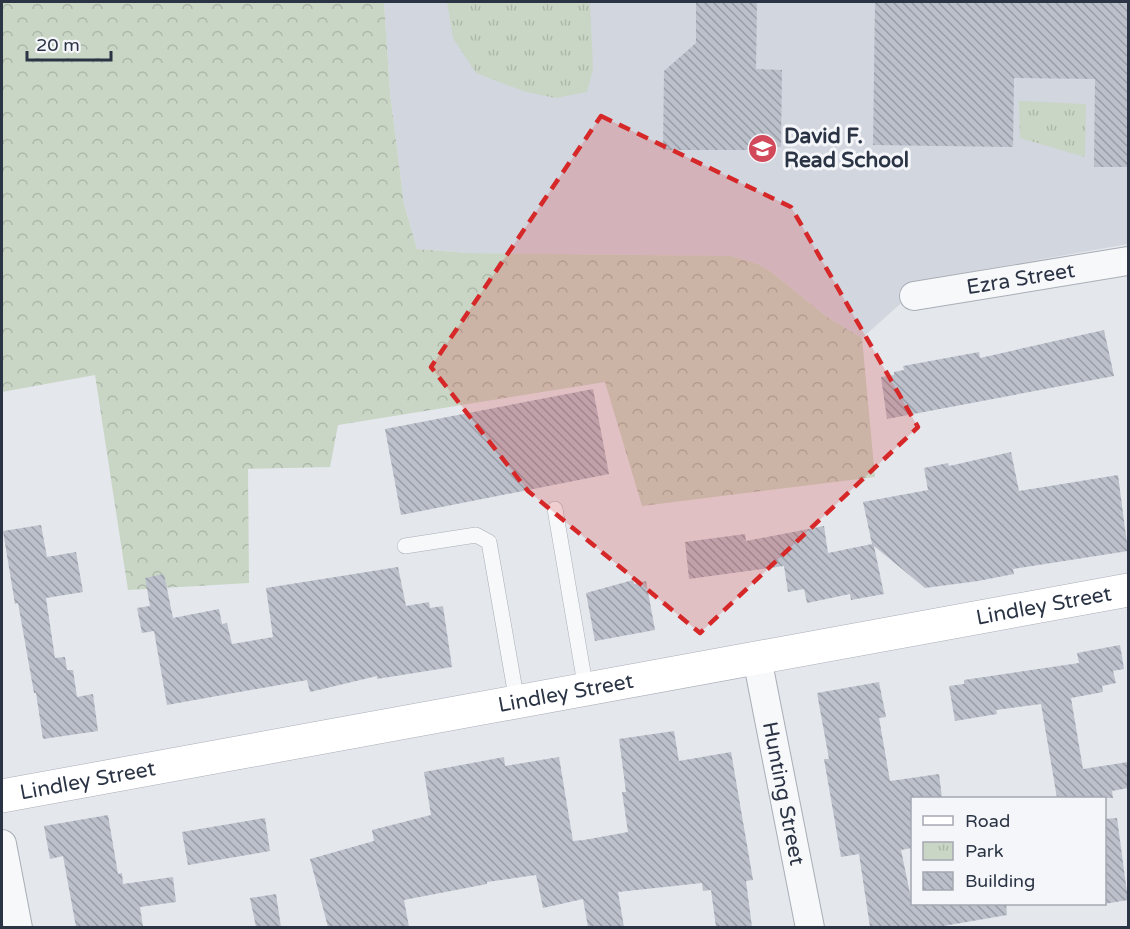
<svg xmlns="http://www.w3.org/2000/svg" width="1130" height="929" viewBox="0 0 1130 929" font-family="'Varela Round',sans-serif">
	<defs>
		<pattern id="forest-crowns" width="20" height="18" patternUnits="userSpaceOnUse" patternTransform="scale(1.5)"><rect width="20" height="18" fill="#c9d6c5"/><path d="M2 6a3 3 0 1 1 6 0M12 15a3 3 0 1 1 6 0" fill="none" stroke="#adb8ab"/></pattern>
		<pattern id="park-tufts" width="24" height="20" patternUnits="userSpaceOnUse" patternTransform="scale(1.5)"><rect width="24" height="20" fill="#c9d6c5"/><path d="M3 7l-1-3M5 7V3M7 7l1-3M15 17l-1-3M17 17v-4M19 17l1-3" fill="none" stroke="#adb8ab"/></pattern>
		<pattern id="building-back-hatch" width="6" height="6" patternUnits="userSpaceOnUse" patternTransform="scale(1.5)"><rect width="6" height="6" fill="#bbc0ca"/><path d="M-1 5l2 2M0 0l6 6M5-1l2 2" fill="none" stroke="#989da6"/></pattern>
	</defs>
	<rect width="100%" height="100%" fill="#e4e7ec"/>
	<!-- built -->
	<path fill="#d2d6de" d="M384 2H1128V244L940 277 916 290 862 338 827 317 770 271 758 264 731 256 468 253 417 249 404 204 390 93Z"/>
	<!-- forest -->
	<path fill="url(#forest-crowns)" d="M2 2H384L390 93 404 204 417 249 468 253 731 256 758 264 770 271 827 317 862 338 875 477 642 506 605 382 338 425 330 467 248 469 249 583 128 590 95 375 2 392Z"/>
	<!-- park -->
	<g fill="url(#park-tufts)">
		<path d="M447 2H590L593 69 587 92 556 98 526 92 476 73 453 38Z"/>
		<path d="M1019 101 1086 104 1085 157 1020 138Z"/>
	</g>
	<!-- building -->
	<g fill="url(#building-back-hatch)">
		<path d="M696 2H757L756 69 782 70 781 147 755 146V150H663L664 71 696 43Z"/>
		<path d="M875 2H1128V167H1094L1095 79 1014 78 1013 147 873 145Z"/>
		<path d="M1104 330 1114 376 887 419 881 377 894 375V372L904 370 903 366 979 352 980 358Z"/>
		<path d="M593 389 609 474 401 515 385 429Z"/>
		<path d="M1011 452 1019 491 1118 475 1128 551 1013 569 1014 574 978 581 925 588 874 546 884 594 851 600 850 594 807 603 804 589 788 592 784 566 689 579 685 542 745 534 746 541 824 526 828 553 872 544 863 502 928 490 924 468 948 463 949 466Z"/>
		<path d="M41 525 47 557 76 552 83 592 46 598 55 658 65 657 67 670H73L77 697 93 694 98 731 43 739 36 693H34L18 603 15 604 3 531Z"/>
		<path d="M398 567 406 606 429 602 430 608 443 606 452 667 377 679V676L310 692 307 680 167 705 154 631 142 633 137 608 150 606 145 578 164 574 173 618 219 609 222 624 227 623 232 644 273 637 266 588Z"/>
		<path d="M633 580 634 584 646 581 655 630 595 641 586 593Z"/>
		<path d="M1120 645 1124 669 1113 671 1116 683 1102 686 1103 692 1071 698 1083 769 1128 762V788L1112 791 1113 798H1057L1041 704 996 710 997 714 955 721 949 686 964 684V680L1079 663 1077 653Z"/>
		<path d="M879 682 886 717 879 718 890 781 939 774 942 798H912V848L901 850 912 903H1006L1007 915 938 927H870L859 854 841 857 824 759H829L817 693Z"/>
		<path d="M674 731 679 761 731 752 753 880 746 881 752 927H716L711 890 703 891 702 883 618 892 624 927H588L583 899 543 908 536 875 487 882V884L404 900 409 927H328L310 859 374 841 372 830 431 815 424 772 504 757 505 766 559 757 573 841 584 840 628 832 622 792H626L619 739Z"/>
		<path d="M108 815 118 874 122 873 123 884 173 877 176 902 140 907 143 927H76L63 856 50 859 44 826Z"/>
		<path d="M265 818 270 851 188 865 182 832Z"/>
		<path d="M1117 818 1128 900 1104 904V819Z"/>
		<path d="M276 894 281 927H256L250 898Z"/>
	</g>
	<g fill="none" stroke-linecap="round" stroke-linejoin="round">
		<defs>
			<g id="lane">
				<path d="M555 509 586 690"/>
				<path d="M405 546 476 535 489 542 517 702"/>
			</g>
			<g id="street">
				<path id="s1" d="M914 296 1128 261"/>
				<path id="s2" d="M757 658 810 928"/>
				<path d="M2 844 18 928"/>
			</g>
			<g id="secondary">
				<path id="s3" d="M2 796 1128 590"/>
			</g>
		</defs>
		<!-- lane casing -->
		<use href="#lane" stroke="#a9aeb7" stroke-width="16"/>
		<!-- street casing -->
		<use href="#street" stroke="#a9aeb7" stroke-width="30"/>
		<!-- secondary casing -->
		<use href="#secondary" stroke="#a9aeb7" stroke-width="34"/>
		<!-- lane -->
		<use href="#lane" stroke="#f7f8fa" stroke-width="15"/>
		<!-- street -->
		<use href="#street" stroke="#f7f8fa" stroke-width="28"/>
		<!-- secondary -->
		<use href="#secondary" stroke="#fff" stroke-width="33"/>
	</g>
	<!-- marked area -->
	<path fill="#d62828" fill-opacity="0.2" stroke="#d62828" stroke-width="4.5" stroke-dasharray="12 8" stroke-linejoin="round" d="M601 116 791 207 918 427 700 633 528 491 431 367Z"/>
	<!-- icons -->
	<defs>
		<symbol id="school-disc" viewBox="-11 -11 22 22"><circle r="9.5" fill="#d1495b" stroke="#f4f6f9"/><path d="M0-5L7-2L0 1L-7-2ZM-4 1L0 2.5L4 1V4Q0 6-4 4Z" fill="#fff"/></symbol>
	</defs>
	<g fill-rule="evenodd">
		<use href="#school-disc" x="746" y="132" width="33" height="33"/>
	</g>
	<g text-anchor="middle" dominant-baseline="central" stroke-width="6" stroke-linejoin="round" paint-order="stroke">
		<!-- poi labels -->
		<g font-size="21" font-weight="bold" fill="#2b3445" stroke="#f4f6f9" text-anchor="start">
			<text x="784" y="136">David F.<tspan x="784" dy="24">Read School</tspan></text>
		</g>
		<!-- street labels -->
		<g font-size="21" fill="#2b3445" stroke="#f4f6f9">
			<text stroke="none"><textPath href="#s1" startOffset="108">Ezra Street</textPath></text>
			<text stroke="none"><textPath href="#s3" startOffset="1059">Lindley Street</textPath></text>
			<text stroke="none"><textPath href="#s3" startOffset="573">Lindley Street</textPath></text>
			<text stroke="none"><textPath href="#s3" startOffset="87">Lindley Street</textPath></text>
			<text stroke="none"><textPath href="#s2" startOffset="138">Hunting Street</textPath></text>
		</g>
	</g>
	<!-- border -->
	<rect width="1130" height="929" fill="none" stroke="#2b3445" stroke-width="6"/>
	<!-- legend -->
	<rect x="911" y="797" width="195" height="108" fill="#f4f6f9" stroke="#a4a8b1" stroke-width="1.5"/>
	<rect x="923" y="816" width="30" height="9" fill="#ffffff" stroke="#a4a8b1" stroke-width="1.5"/>
	<text x="965" y="827" font-size="18" fill="#2b3445">Road</text>
	<rect x="923" y="842" width="30" height="18" fill="url(#park-tufts)" stroke="#a4a8b1" stroke-width="1.5"/>
	<text x="965" y="857" font-size="18" fill="#2b3445">Park</text>
	<rect x="923" y="872" width="30" height="18" fill="url(#building-back-hatch)" stroke="#a4a8b1" stroke-width="1.5"/>
	<text x="965" y="887" font-size="18" fill="#2b3445">Building</text>
	<!-- scale -->
	<path d="M27 51v9h84v-9" fill="none" stroke="#2b3445" stroke-width="3"/>
	<text x="36" y="51" font-size="18" fill="#2b3445" stroke="#f4f6f9" stroke-width="4.5" paint-order="stroke">20 m</text>
</svg>
